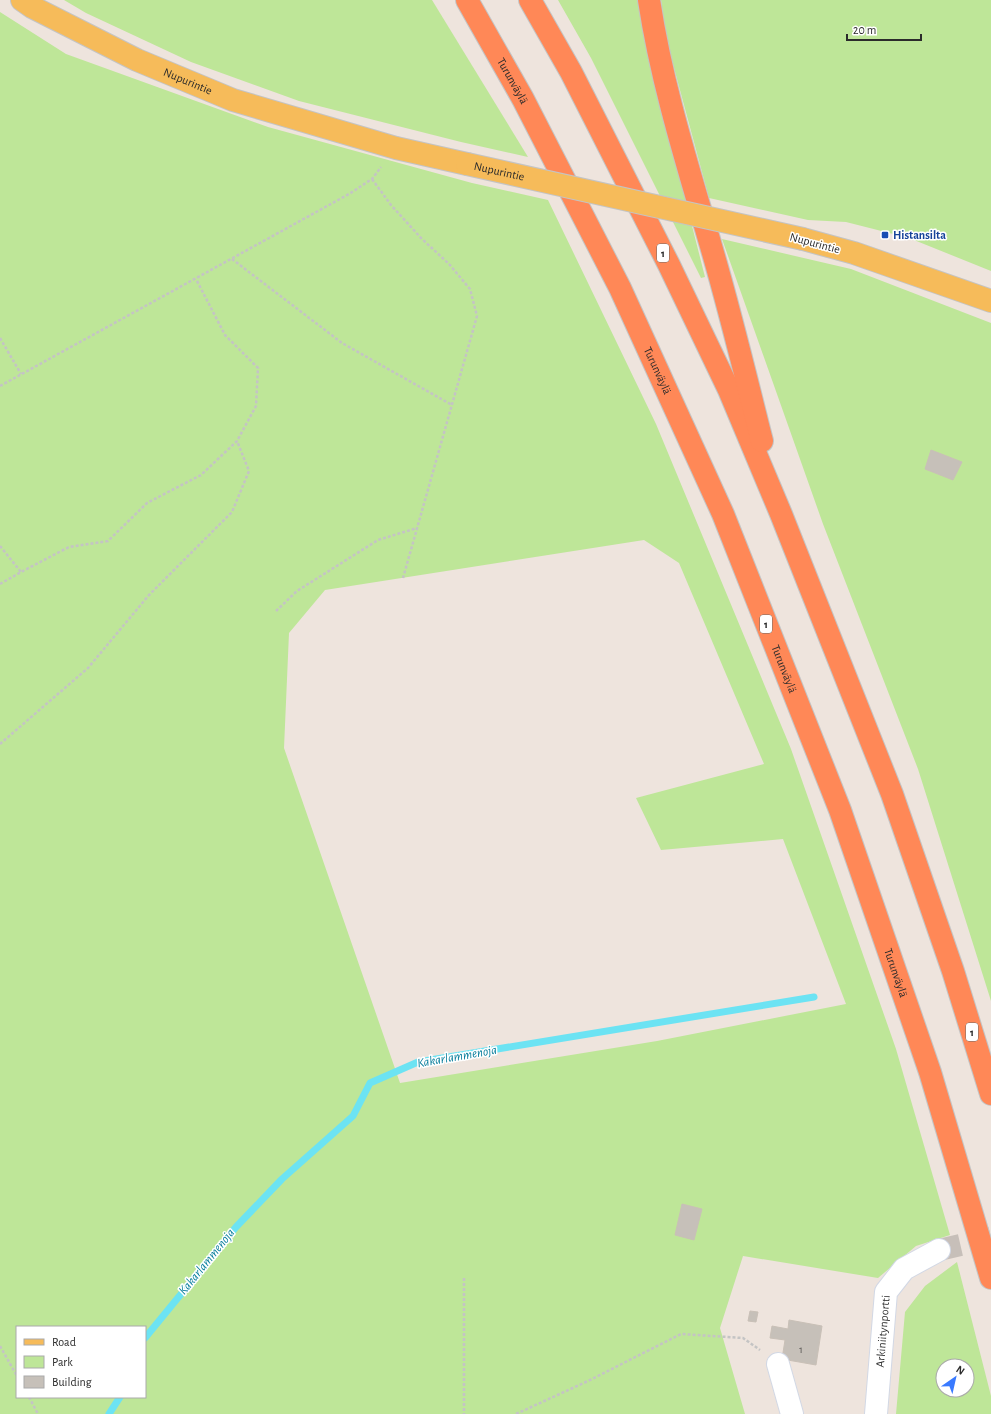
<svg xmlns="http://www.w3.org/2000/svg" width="991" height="1414" viewBox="0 0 991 1414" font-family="'Alegreya Sans',sans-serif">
	<rect width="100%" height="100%" fill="#eee4dd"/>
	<!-- green -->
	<g fill="#bee698" fill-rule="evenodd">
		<path d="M64 0H432L528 157 461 142 299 101 191 62 86 13Z"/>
		<path d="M558 0H638L648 53 705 277 701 278 591 58Z"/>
		<path d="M661 0H991V271L909 238 846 222 808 220 709 198 666 38Z"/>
		<path d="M0 12 66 54 268 127 472 183 548 200 656 424 791 749 896 1049 950 1235 916 1246 878 1278 743 1256 720 1328 745 1414H0ZM644 540 679 563 764 764 636 798 661 850 783 839 846 1004 657 1041 400 1083 284 748 289 633 325 590ZM17 1327H145V1397H17Z"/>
		<path d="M722 239 851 269 991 323V1001L918 769 823 524Z"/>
		<path d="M957 1262 991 1396V1414H896L905 1312 925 1286ZM943 1366H967V1390H943Z"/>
	</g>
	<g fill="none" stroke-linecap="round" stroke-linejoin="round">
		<!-- stream -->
		<g stroke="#6ce3f3" stroke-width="7">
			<path d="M145 1338 236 1227 282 1179 353 1116 370 1083 418 1062 814 997"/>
			<path d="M109 1414 120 1397"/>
		</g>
	</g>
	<!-- building -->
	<g fill="#c6c0b9" stroke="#c9c0b7">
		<path d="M931 450 962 462 953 480 925 469Z"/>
		<path d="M682 1204 702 1209 694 1240 675 1235Z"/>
		<path d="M750 1311 758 1312 756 1322 748 1321Z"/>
		<path d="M789 1320 822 1326 816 1365 782 1359 785 1340 770 1338 772 1326 788 1329Z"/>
	</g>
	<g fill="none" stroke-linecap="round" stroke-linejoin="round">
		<!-- minor-tunnel -->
		<path stroke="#c7bfb9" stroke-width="22" stroke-dasharray="22 11" stroke-linecap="butt" d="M939 1250 991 1238"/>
		<defs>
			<g id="minor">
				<path d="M778 1364 792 1414"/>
				<path id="s1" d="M876 1414 886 1292 904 1269 939 1250"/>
			</g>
			<g id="major">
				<path id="s2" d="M22 0 32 7 137 60 233 100 396 148 467 164"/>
				<path d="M803 239 854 253 991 301"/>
			</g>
			<g id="highway">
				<path id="s3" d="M467 0 523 99 620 288 723 514 840 810 930 1072 991 1278"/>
				<path d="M530 0 571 72 669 265 729 390 781 514 892 794 953 971 991 1094"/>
				<path d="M649 0C662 86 689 170 713 253 731 315 746 378 762 441"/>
			</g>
		</defs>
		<!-- minor casing -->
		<use href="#minor" stroke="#d2d8e5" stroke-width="24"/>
		<!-- major casing -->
		<use href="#major" stroke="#c4c4c4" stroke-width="24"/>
		<!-- highway casing -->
		<use href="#highway" stroke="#c4c4c4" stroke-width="24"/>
		<!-- path -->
		<g stroke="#c4c4c4" stroke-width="2.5" stroke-dasharray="3 2" stroke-linecap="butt">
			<path d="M372 179 391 205 421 238 449 264 470 289 477 316 403 578"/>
			<path d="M232 259 342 343 452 405"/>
			<path d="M0 338 21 374"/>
			<path d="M0 386 349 194 372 179 381 167"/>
			<path d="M0 546 21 572"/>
			<path d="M0 584 21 572 69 547 108 541 147 503 201 475 237 441 256 406 258 368 225 335 196 279"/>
			<path d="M276 611 297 591 378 540 417 528"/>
			<path d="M0 744 88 668 149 595 232 512 249 471 237 441"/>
			<path d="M464 1278V1414"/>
			<path d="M0 1346 17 1376"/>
			<path d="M29 1397 38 1414"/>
			<path d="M516 1414 588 1381 681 1334 743 1338 760 1350"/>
		</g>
		<!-- minor -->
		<use href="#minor" stroke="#fff" stroke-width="22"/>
		<!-- major -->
		<use href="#major" stroke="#f6bb5a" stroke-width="22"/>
		<!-- highway -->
		<use href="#highway" stroke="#ff8857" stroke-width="22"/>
		<defs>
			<g id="major-bridge">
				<path id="s4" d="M467 164 803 239"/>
			</g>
		</defs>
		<!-- major-bridge casing -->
		<use href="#major-bridge" stroke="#c4c4c4" stroke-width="24" stroke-linecap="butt"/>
		<!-- major-bridge -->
		<use href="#major-bridge" stroke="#f6bb5a" stroke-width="22"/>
	</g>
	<!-- markers -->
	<rect fill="#1a4fb4" stroke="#fff" stroke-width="1.5" x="881" y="231" width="8" height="8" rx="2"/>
	<g text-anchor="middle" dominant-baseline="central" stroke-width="3" stroke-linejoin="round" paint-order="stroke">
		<!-- number labels -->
		<g font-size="10" fill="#52504e">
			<text x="801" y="1350">1</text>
		</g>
		<!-- shield labels -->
		<g fill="#fff" stroke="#6b6b6b" stroke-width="1">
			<rect x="657" y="244" width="12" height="18" rx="3"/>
			<rect x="760" y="615" width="12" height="18" rx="3"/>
			<rect x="966" y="1023" width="12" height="18" rx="3"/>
		</g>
		<g font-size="11" font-weight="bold" fill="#2b2b2b">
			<text x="663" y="253">1</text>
			<text x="766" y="624">1</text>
			<text x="972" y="1032">1</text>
		</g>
		<!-- street labels -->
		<g font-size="12" fill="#2b2b2b" stroke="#fff">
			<text stroke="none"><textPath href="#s2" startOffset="185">Nupurintie</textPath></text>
			<text stroke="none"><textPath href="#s3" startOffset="93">Turunväylä</textPath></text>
			<text stroke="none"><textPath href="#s4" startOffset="33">Nupurintie</textPath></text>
			<text transform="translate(815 243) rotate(15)">Nupurintie</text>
			<text stroke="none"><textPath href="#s3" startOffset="417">Turunväylä</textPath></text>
			<text stroke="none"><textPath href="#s3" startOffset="741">Turunväylä</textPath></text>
			<text stroke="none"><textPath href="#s3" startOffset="1065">Turunväylä</textPath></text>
			<text stroke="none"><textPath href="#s1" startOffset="83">Arkiniitynportti</textPath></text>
		</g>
		<!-- transit labels -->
		<g font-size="12" font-weight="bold" fill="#164399" stroke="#fff" text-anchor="start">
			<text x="893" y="235">Histansilta</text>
		</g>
		<!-- water labels -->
		<g font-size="13" font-style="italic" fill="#087e9c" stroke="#fff">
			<text transform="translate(457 1057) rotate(-10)">Kakarlammenoja</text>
			<text transform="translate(207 1262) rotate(-51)">Kakarlammenoja</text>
		</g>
	</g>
	<!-- legend -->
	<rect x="16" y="1326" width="130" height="72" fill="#ffffff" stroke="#aaaaaa"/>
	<rect x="24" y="1339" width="20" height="6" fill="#f6bb5a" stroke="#aaaaaa"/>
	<text x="52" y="1346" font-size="12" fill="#2b2b2b">Road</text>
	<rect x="24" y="1356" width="20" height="12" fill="#bee698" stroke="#aaaaaa"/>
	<text x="52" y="1366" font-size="12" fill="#2b2b2b">Park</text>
	<rect x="24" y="1376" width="20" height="12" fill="#c6c0b9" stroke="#aaaaaa"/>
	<text x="52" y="1386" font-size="12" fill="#2b2b2b">Building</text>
	<!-- north arrow -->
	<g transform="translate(955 1378) rotate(34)"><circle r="19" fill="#ffffff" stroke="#aaaaaa"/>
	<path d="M0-3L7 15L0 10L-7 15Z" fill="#397aff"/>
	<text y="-6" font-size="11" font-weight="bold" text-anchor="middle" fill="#2b2b2b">N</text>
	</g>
	<!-- scale -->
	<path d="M847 34v6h74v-6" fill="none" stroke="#2b2b2b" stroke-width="2"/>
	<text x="853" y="34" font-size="12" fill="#2b2b2b" stroke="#ffffff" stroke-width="3" paint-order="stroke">20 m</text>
</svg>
